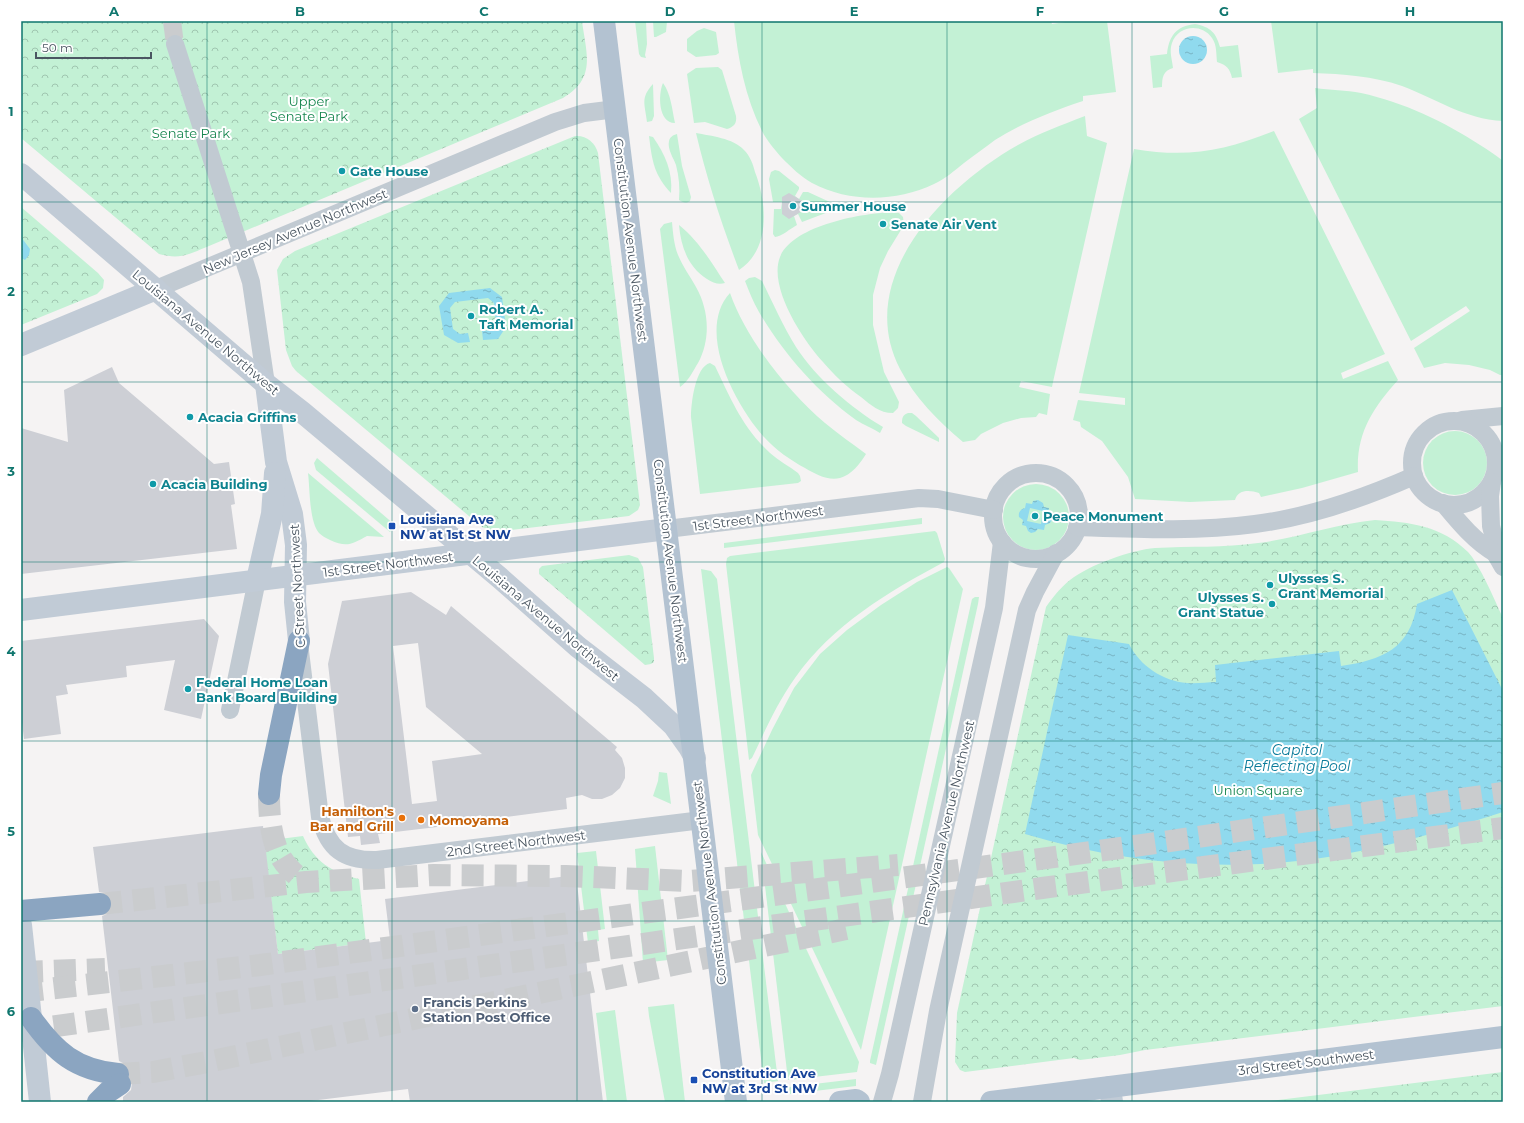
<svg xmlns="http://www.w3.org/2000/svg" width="1524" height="1123" viewBox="0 0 1524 1123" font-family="Montserrat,sans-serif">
	<defs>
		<pattern id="park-crowns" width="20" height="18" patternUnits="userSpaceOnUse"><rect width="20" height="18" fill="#c3f1d5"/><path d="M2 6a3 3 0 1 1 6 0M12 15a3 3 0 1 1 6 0" fill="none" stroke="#a0c6b0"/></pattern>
		<pattern id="water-ripples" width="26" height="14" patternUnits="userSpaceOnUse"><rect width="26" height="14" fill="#90daee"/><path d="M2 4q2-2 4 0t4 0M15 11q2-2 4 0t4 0" fill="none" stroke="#78b4c4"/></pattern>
	</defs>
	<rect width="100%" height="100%" fill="#f5f3f3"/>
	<!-- green -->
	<g fill="#c3f1d5">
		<path d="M635 21H646L647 44 645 55 646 58 641 57 639 54Z"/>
		<path d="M653 21H667L666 32 656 37H654Z"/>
		<path d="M734 21H1051L1052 24 1072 21H1107L1116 92 1083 96V101C1053 111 1022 123 995 140 985 148 974 155 964 163 954 171 945 179 934 184 896 202 850 203 812 183 801 177 791 167 782 158 775 150 767 141 762 131 745 97 738 59 734 21Z"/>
		<path d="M1271 21H1503V121C1464 119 1437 99 1402 86 1373 76 1343 74 1313 73V69L1278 73Z"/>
		<path d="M1195 24C1211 27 1216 33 1220 47L1238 45 1242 77 1232 78C1230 69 1227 65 1217 62 1216 54 1217 45 1212 38 1202 23 1178 25 1172 43 1169 51 1172 59 1173 68 1163 71 1162 77 1162 87L1153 88 1150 56 1167 54C1169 36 1176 26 1195 24Z"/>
		<path d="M704 28 716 32 719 53 716 55 696 57 687 51V39L697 31Z"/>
		<path d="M718 67 722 70 736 116C737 123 734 127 727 129L705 122 694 123 687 74 696 68Z"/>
		<path d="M663 83C671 94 672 109 675 123 658 123 658 94 663 83Z"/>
		<path d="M653 84 654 116 652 121 647 122C645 104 640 98 653 84Z"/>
		<path d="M1315 88C1330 90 1346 90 1361 93 1403 102 1445 122 1480 145 1488 150 1496 155 1503 161V375H1500L1490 370 1469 365 1445 363 1424 368 1414 348 1470 311 1466 306 1411 341 1299 119 1317 108Z"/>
		<path d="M1085 116 1087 136 1107 143 1053 382 1052 387 1021 381 1019 387 1050 394 1047 415 1039 413 1036 417 1021 418 1003 423 981 434 975 440 963 442C938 421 915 398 900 369 853 278 945 186 1018 145 1039 133 1062 125 1085 116Z"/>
		<path d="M1274 131 1385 354 1341 373 1343 379 1388 361 1398 380C1373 408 1356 433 1358 472L1302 488 1261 497 1259 493C1250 490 1238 489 1235 500L1190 502 1135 499 1128 477 1102 441 1081 427 1080 422 1073 420 1078 400 1125 405V398L1079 393 1134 149C1188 158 1224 151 1274 131Z"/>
		<path d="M696 133C711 136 733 138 744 150 750 156 753 164 755 172 767 203 771 249 739 270 722 225 707 180 696 133Z"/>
		<path d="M677 134 682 166 691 197 690 201C685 204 683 202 679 200 680 188 679 177 676 165 674 159 667 149 669 141 670 137 673 135 677 134Z"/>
		<path d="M649 136 653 137C665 154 673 172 671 193 654 175 652 161 649 136Z"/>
		<path d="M775 170 779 171 799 187V189L795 196 799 199 803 192H808L832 203 833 209 831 211 802 222 798 214 794 216 797 225C791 228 781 237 775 237L773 234 774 209H781L782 202H773L769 179 771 172Z"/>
		<path d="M894 212 899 213 903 217 904 225 888 251 880 268 873 295V325L884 372 899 402 898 408 893 413C879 413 871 405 861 397 847 387 834 375 823 362 803 340 768 287 780 257 793 225 863 213 894 212Z"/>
		<path d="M672 222C673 233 674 245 678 255 683 267 690 276 696 287 709 310 711 339 698 363 693 371 688 382 680 387L660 229 664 224Z"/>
		<path d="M679 225C699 241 711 262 725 283 719 285 713 283 707 279 688 267 681 247 679 225Z"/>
		<path d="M755 277 762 281C773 303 783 326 796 347 816 378 851 408 883 427L880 433C872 428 864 425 856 420 817 392 783 353 759 312 753 302 749 291 745 281L749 278Z"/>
		<path d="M730 293C746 339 788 392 825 423 838 434 853 444 866 454 860 464 851 475 840 478 828 481 815 474 805 468 790 460 776 450 764 437 736 406 695 331 730 293Z"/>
		<path d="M710 363 715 366C731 399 742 427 770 453 779 461 789 466 798 473L800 476 801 481 798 483 700 494 691 417C691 404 695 367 710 363Z"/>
		<path d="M908 413H912L916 416 939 438V442L906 426 902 423C902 417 903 415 908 413Z"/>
		<circle cx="1455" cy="463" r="32"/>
		<path d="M317 458 395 525 390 532 316 470 314 463Z"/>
		<path d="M308 473 384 537 367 536C352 544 347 548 330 540 326 538 322 536 319 533 309 521 310 489 308 473Z"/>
		<circle cx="1036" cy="517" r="33"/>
		<path d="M922 518V524L724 548V543Z"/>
		<path d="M935 531 937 533 945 559 944 562C888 592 832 625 795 678 777 703 765 731 752 758L749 760 726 564 727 558 730 556Z"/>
		<path d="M947 567 949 568 963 589 861 1050 758 835 751 775 772 730 794 688 820 654 847 630 881 605 917 582Z"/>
		<path d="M701 569 711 571 717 579 778 1081 764 1083Z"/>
		<path d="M975 597H979L978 604 876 1065 870 1063V1061L972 599Z"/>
		<path d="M659 772 667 773 671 804 653 796 658 781Z"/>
		<path d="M655 846 668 960 643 963 635 849Z"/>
		<path d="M596 851 605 929 598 930 599 941 588 943 577 853Z"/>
		<path d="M761 852 859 1062 857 1072 788 1080Z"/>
		<path d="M674 1004 685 1102H665L649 1016 648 1007Z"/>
		<path d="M615 1010 627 1102H607L596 1013Z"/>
		<path d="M856 1079V1086L790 1094 789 1087Z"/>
	</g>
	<!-- park -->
	<g fill="url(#park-crowns)">
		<path d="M21 21H582C586 53 597 78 563 98L209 246C189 254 181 260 159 254L21 138Z"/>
		<path d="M575 136C586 135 595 142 598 153L640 505 638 510 629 516 511 530H490L482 527 296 371 292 366 286 350 277 270 283 259 295 251Z"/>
		<path d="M21 207 98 273 104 280 103 288 97 294 21 325Z"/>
		<path d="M1375 520C1410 522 1442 526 1468 552 1480 565 1495 601 1503 618V1006L1145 1050 1120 1055 1080 1060 1074 1058 965 1072 960 1070 955 1062 957 1013 1046 607C1053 597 1060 588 1070 580 1089 565 1131 550 1155 548 1190 546 1224 548 1258 543 1298 538 1335 524 1375 520Z"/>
		<path d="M629 555 638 558 643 567 654 658V662L651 664 645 665 539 574V569L542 566Z"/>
		<path d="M303 836C314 861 332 873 359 879L366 943 278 954 264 841Z"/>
		<path d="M1503 1072V1102H1261Z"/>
	</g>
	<!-- water -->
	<g fill="url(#water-ripples)" fill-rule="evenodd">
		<circle cx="1193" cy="50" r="14"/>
		<path d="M21 237 30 249 29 255 25 260 21 258Z"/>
		<path d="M490 288 502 297 506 327 498 339 483 340 482 331 491 330 496 323 494 303 488 298 455 302 450 308 453 329 460 334 468 333 470 342 458 343 444 335 439 306 449 293Z"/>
		<path d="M1038 500 1043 503 1044 507 1049 508 1048 513 1051 516 1052 520 1050 523 1045 525 1044 530 1038 529 1035 532 1031 533 1028 531 1026 526 1022 525 1023 520 1019 517C1018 512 1021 509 1025 508L1026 503 1032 504 1033 501ZM1030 508 1043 511 1041 524 1027 521Z"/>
		<path d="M1452 590 1503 691V812C1425 837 1344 860 1261 864 1181 868 1102 857 1025 834L1068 635 1129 644C1140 666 1163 681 1187 683 1197 684 1206 682 1216 682L1215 665 1339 651 1341 666C1382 660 1410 649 1417 604Z"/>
	</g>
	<!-- building -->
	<g fill="#cdcfd5" fill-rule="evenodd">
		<path d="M789 193 804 202V210L789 219 782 214V197Z"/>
		<path d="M112 367 119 383 214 464 229 462 235 504 231 505 237 549 21 574V428L68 442 64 390Z"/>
		<path d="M411 592 446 615 451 606 617 747 615 750 622 758 625 768V778L620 788 612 795 602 799H592L582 795 566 798 567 809 482 820 481 815 437 827 378 834 380 843 361 845 360 836 348 837 328 664 342 601ZM418 643 426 707 482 754 432 761 437 801 412 804 393 646Z"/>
		<path d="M204 619 219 636 201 719 164 710 175 660 126 666 127 677 66 685 68 694 56 696 61 734 24 739 21 714V641Z"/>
		<path d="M263 826 278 954 390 940 385 899 576 875 603 1102H410L408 1089 302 1102H123V1097L131 1090 132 1083 129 1069 125 1064 119 1061 102 916 107 914 111 910 112 903 110 897 106 893 99 892 93 847Z"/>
	</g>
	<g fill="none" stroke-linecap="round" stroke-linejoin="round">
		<!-- street-tunnel -->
		<path stroke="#caccce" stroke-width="18" stroke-dasharray="18 9" stroke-linecap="butt" d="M172 21 175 44"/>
		<!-- highway-tunnel -->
		<g stroke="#caccce" stroke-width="22" stroke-dasharray="22 11" stroke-linecap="butt">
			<path d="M269 794C269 818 271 850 289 868 294 874 300 878 306 882"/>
			<path d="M100 904 306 882 434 875 566 876 690 881 898 865"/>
			<path d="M21 972 105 969"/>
			<path d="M21 992 260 965 1128 847 1503 793"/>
			<path d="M21 1031 1042 888 1503 828"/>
			<path d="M118 1074 153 1072 207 1062 846 929"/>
		</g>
		<!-- street -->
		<g stroke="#c1cad2" stroke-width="18">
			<path d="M175 44 251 282 266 384"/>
			<path d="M156 289 555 122 584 113 616 109"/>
			<path d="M1462 420 1503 416"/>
			<circle cx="1454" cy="463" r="42"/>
			<circle cx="1036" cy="516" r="43"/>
			<path d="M1492 482 1490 496 1491 526 1495 542V553L1503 567"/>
			<path d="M1443 503C1458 521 1475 542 1495 553"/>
			<path d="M1077 527C1136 529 1196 532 1255 524 1311 517 1364 498 1414 476"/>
			<path d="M667 529 919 498 938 499 994 510"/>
			<path d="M300 651 320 817C328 849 344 861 377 860L702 820"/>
			<path d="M230 710 257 580"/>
			<path d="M882 1102 890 1074 994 608 1002 542"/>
			<path d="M922 1102 938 1011 1027 610 1035 592 1056 553"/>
		</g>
		<!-- secondary -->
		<g stroke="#c1cbd6" stroke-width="22">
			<path d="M21 174 266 384 302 412 500 578 578 647 644 698 674 726 689 747 695 758"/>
			<path d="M21 345 156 289"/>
			<path d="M266 384 276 462 292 514 296 545 295 602 299 641"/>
			<path d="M257 580 272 514 275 473"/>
			<path d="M21 610 667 529"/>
			<path d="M21 925 40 1102"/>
			<path d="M1110 1087 1112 1102"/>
		</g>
		<!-- primary -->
		<g stroke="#b3c2d1" stroke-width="22">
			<path d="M604 21 736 1102"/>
			<path d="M840 1102 856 1100 859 1102"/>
			<path d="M991 1102 1503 1037"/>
		</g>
		<!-- highway -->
		<g stroke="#8ba5c1" stroke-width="22">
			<path d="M269 794 271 775 299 641"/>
			<path d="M21 911 100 904"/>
			<path d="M31 1018C55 1052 76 1070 118 1074"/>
			<path d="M98 1102 108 1092 120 1084"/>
		</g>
	</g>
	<!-- grid -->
	<path fill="none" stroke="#0f766e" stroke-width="1" stroke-opacity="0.55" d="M207 21V1102M392 21V1102M577 21V1102M762 21V1102M947 21V1102M1132 21V1102M1317 21V1102M21 202H1503M21 382H1503M21 562H1503M21 741H1503M21 921H1503"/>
	<!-- markers -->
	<g fill="#0f9aa8" stroke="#fff" stroke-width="1.5">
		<circle cx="342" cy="171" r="4"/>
		<circle cx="793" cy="206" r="4"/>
		<circle cx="883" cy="224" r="4"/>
		<circle cx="471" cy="316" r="4"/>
		<circle cx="190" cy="417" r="4"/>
		<circle cx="153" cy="484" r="4"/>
		<circle cx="1035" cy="516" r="4"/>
		<circle cx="1270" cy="585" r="4"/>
		<circle cx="1272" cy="604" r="4"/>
		<circle cx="188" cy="689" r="4"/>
	</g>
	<g fill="#1a4fb4" stroke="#fff" stroke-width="1.5">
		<rect x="388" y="522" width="8" height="8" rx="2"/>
		<rect x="690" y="1076" width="8" height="8" rx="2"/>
	</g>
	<g fill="#e8710a" stroke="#fff" stroke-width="1.5">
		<circle cx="402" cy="818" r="4"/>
		<circle cx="421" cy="820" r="4"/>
	</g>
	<circle fill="#5c6f8a" stroke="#fff" stroke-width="1.5" cx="415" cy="1009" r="4"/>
	<g text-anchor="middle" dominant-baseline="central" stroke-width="4" stroke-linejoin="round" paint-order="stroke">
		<!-- park labels -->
		<g font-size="13" fill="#17864f" stroke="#fff">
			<text x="309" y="101">Upper<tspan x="309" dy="15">Senate Park</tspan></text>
			<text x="191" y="133">Senate Park</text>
			<text x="1258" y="790">Union Square</text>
		</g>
		<!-- culture labels -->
		<g font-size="13" font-weight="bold" fill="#0d838f" stroke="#fff" text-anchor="start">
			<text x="350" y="171">Gate House</text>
			<text x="801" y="206">Summer House</text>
			<text x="891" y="224">Senate Air Vent</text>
			<text x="479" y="309">Robert A.<tspan x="479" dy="15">Taft Memorial</tspan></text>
			<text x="198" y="417">Acacia Griffins</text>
			<text x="161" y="484">Acacia Building</text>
			<text x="1043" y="516">Peace Monument</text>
			<text x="1278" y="578">Ulysses S.<tspan x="1278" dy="15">Grant Memorial</tspan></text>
			<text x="1264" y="597" text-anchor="end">Ulysses S.<tspan x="1264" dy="15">Grant Statue</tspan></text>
			<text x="196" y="682">Federal Home Loan<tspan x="196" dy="15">Bank Board Building</tspan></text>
		</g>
		<!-- street labels -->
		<g font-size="13" fill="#4a5661" stroke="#fff">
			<text transform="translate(295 231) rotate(-23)">New Jersey Avenue Northwest</text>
			<text transform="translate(631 240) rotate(83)">Constitution Avenue Northwest</text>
			<text transform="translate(206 332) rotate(40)">Louisiana Avenue Northwest</text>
			<text transform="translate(758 518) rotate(-7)">1st Street Northwest</text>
			<text transform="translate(671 561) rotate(83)">Constitution Avenue Northwest</text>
			<text transform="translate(388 564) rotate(-7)">1st Street Northwest</text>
			<text transform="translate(297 586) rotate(-93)">C Street Northwest</text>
			<text transform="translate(546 618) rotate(40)">Louisiana Avenue Northwest</text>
			<text transform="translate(946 823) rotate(-77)">Pennsylvania Avenue Northwest</text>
			<text transform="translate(516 843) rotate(-7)">2nd Street Northwest</text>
			<text transform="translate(709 883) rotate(-97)">Constitution Avenue Northwest</text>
			<text transform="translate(1306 1062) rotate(-7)">3rd Street Southwest</text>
		</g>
		<!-- transit labels -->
		<g font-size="13" font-weight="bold" fill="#164399" stroke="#fff" text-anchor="start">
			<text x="400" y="519">Louisiana Ave<tspan x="400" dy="15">NW at 1st St NW</tspan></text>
			<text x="702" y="1073">Constitution Ave<tspan x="702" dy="15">NW at 3rd St NW</tspan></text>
		</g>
		<!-- food labels -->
		<g font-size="13" font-weight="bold" fill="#c56008" stroke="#fff" text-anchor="end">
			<text x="394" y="811">Hamilton's<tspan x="394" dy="15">Bar and Grill</tspan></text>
			<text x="429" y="820" text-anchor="start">Momoyama</text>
		</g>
		<!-- service labels -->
		<g font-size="13" font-weight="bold" fill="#4e5e75" stroke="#fff" text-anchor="start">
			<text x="423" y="1002">Francis Perkins<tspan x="423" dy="15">Station Post Office</tspan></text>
		</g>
		<!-- water labels -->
		<g font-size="14" font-style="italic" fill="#0c7c9b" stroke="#fff">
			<text x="1297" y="750">Capitol<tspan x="1297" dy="16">Reflecting Pool</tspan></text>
		</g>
	</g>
	<!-- border -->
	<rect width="1524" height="1123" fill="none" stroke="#ffffff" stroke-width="44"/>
	<!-- scale -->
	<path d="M36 52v6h115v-6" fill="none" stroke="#4a5661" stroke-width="2"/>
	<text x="42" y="52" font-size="12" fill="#4a5661" stroke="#ffffff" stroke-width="3" paint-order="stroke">50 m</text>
	<rect x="22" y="22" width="1480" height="1079" fill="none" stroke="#0f766e" stroke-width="1.5"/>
	<g font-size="13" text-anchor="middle" font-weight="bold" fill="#0f766e">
		<text x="114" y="16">A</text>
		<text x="300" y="16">B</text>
		<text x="484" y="16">C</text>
		<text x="670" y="16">D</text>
		<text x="854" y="16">E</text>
		<text x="1040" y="16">F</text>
		<text x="1224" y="16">G</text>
		<text x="1410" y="16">H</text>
		<text x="11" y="116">1</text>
		<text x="11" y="296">2</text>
		<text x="11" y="476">3</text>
		<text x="11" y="656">4</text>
		<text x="11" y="836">5</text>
		<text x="11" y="1016">6</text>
	</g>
</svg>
